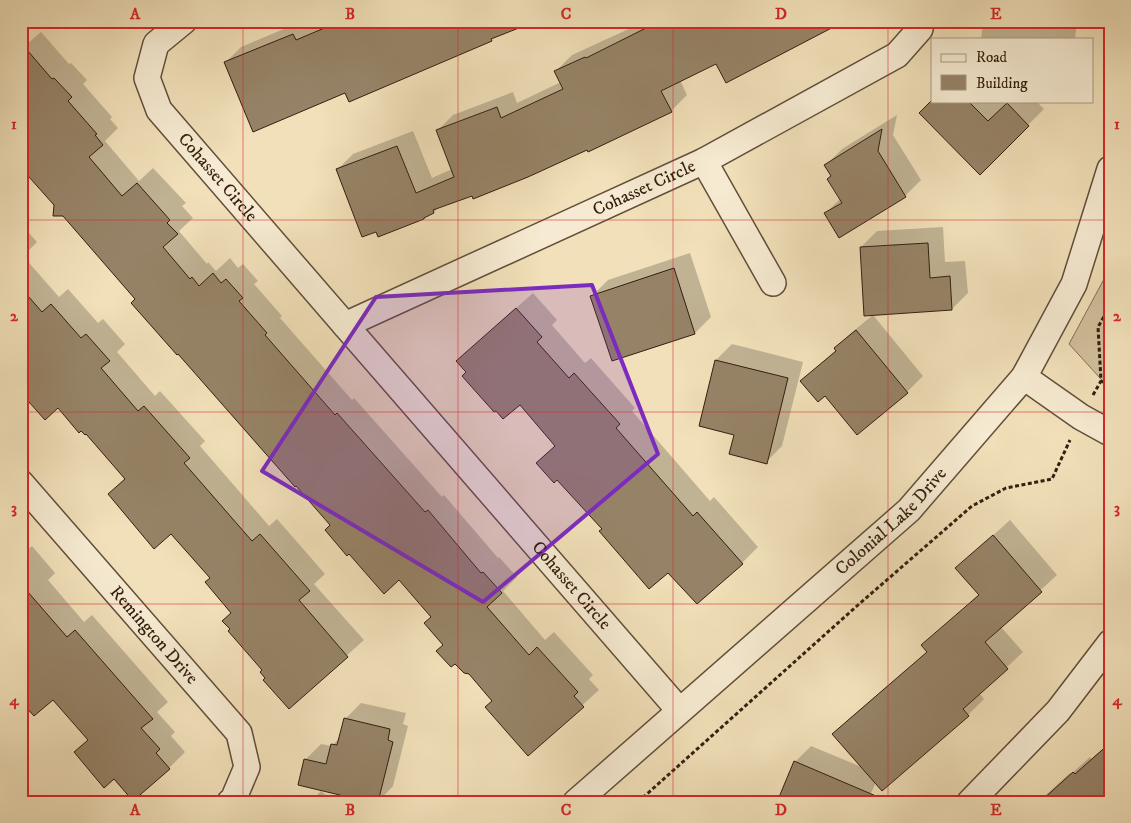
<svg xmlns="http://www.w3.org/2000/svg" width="1131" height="823" viewBox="0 0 1131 823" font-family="'IM FELL DW Pica',serif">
	<rect width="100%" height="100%" fill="#f1e0b9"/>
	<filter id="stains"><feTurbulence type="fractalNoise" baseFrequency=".004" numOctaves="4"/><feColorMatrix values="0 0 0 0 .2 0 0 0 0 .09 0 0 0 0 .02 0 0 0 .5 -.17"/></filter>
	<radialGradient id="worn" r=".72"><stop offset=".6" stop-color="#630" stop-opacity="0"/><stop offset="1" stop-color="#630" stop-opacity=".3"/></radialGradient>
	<!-- green -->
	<path fill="#d1bf9c" stroke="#826e56" d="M1110 268V389L1069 344Z"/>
	<!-- shadow -->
	<g fill="#0003">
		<path d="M303 21H310L312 25 321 21H524L495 36 491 40 346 92 225 63 241 47Z"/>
		<path d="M646 21H842L717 62 680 80 687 95 671 111 587 148 440 206 434 212 337 170 353 154 413 131 432 178 452 169 437 131 453 115 513 92 517 103 561 82 556 71 572 55Z"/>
		<path d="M983 21H1077L1075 39H981Z"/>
		<path d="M41 32 69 64 71 63 87 80 83 84 112 117 110 119 118 128 105 141 139 181 153 168 186 203 182 206 193 218 179 231 207 264 208 262 216 271 230 258 238 268 243 264 258 281 254 284 282 316 280 318 352 400 354 398 442 497 444 495 498 558 499 557 517 577 503 591 545 640 554 632 593 675 589 679 599 690 529 754 493 700 445 644 432 616 399 578 349 552 332 525 56 205 21 49Z"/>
		<path d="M932 101H1036L1044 109 980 173Z"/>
		<path d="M897 115 893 135 921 180 905 196 826 213 841 198 832 175 826 165 842 149Z"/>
		<path d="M21 224 37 242 23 256 59 297 68 289 98 323 103 319 125 344 117 352 155 396 160 391 205 441 200 446 269 526 277 519 325 574 314 584 364 640 289 707 267 678 264 670 231 629 233 612 211 578 171 532 110 494 125 478 86 433 58 406 21 391Z"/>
		<path d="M943 227 945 262 965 261 968 293 952 309 861 247 877 231Z"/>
		<path d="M690 253 711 317 695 333 613 360 592 296 608 280Z"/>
		<path d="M533 293 557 320 552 325 585 363 591 358 635 408 632 411 710 501 714 497 758 547 742 563 668 571 603 529 557 478 538 463 556 445 520 403 467 372 457 361Z"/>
		<path d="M873 315 923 376 907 392 825 394 802 381 836 350 835 348 851 333Z"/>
		<path d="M732 344 803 362 782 446 766 462 735 434 716 360Z"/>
		<path d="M1010 520 1057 575 1001 627 1023 652 979 693 984 699 968 715 882 789 876 782 867 802 795 762 811 746 864 768 834 734 850 718 928 651 923 645 979 594 957 568Z"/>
		<path d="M32 546 55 573 48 580 84 622 92 615 168 702 157 712 175 732 171 736 185 752 169 768 114 777 75 752 89 739 53 698 21 700V555Z"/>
		<path d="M361 703 406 713 403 724 408 726 393 786 378 802H374L305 760 321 744 332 746 341 736 345 719Z"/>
		<path d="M1110 743V802H1038L1070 773 1071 774 1090 757 1091 759Z"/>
		<path d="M321 791 334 802H310Z"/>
	</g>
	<!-- building -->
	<g fill="#968367" stroke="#331e0f">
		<path d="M341 21H533L534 22 491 39 492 41 349 102 345 93 253 132 224 62 293 34 296 40Z"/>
		<path d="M660 21H845L726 83 716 64 661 91 672 112 588 152 587 150 528 177 473 199 472 196 433 210 434 213 424 218V219L378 237 376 232 362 237 336 169 397 146 416 193 454 177 436 130 497 107 501 118 563 89 554 71 585 57 586 58Z"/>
		<path d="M21 43 52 79 54 78 72 97 68 101 97 134 95 135 103 145 89 157 122 196 137 183 170 220 167 223 178 234 163 247 190 279 192 277 199 286 213 273 221 283 226 279 243 298 239 301 267 333 265 335 335 415 337 413 425 512 428 510 481 573 483 572 502 593 487 607 529 655 537 647 578 692 574 696 584 707 528 756 485 707 492 701 469 674 464 673 455 664 451 667 436 651 443 645 424 623 431 617 399 580 384 594 349 554 347 556 325 530 330 525 296 486 295 487 178 354 177 355 131 303 135 299 63 216H53L54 205 21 168Z"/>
		<path d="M931 101H968L988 121 1007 103 1029 126 980 175 919 113Z"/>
		<path d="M882 129 878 151 906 197 839 238 824 213 842 203 827 179 831 176 824 165Z"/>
		<path d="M928 243 930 278 950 276 952 310 864 316 860 247Z"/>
		<path d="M674 268 695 334 612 361 590 296Z"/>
		<path d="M21 288 42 312 51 304 81 338 86 334 110 361 101 368 138 411 144 406 190 458 184 463 252 541 260 534 310 591 299 600 348 657 289 709 263 680 265 678 260 672 262 670 228 631 230 629 222 621 231 613 205 582 210 578 171 534 154 549 108 494 125 479 86 434 85 435 81 431 79 433 58 408 45 420 21 393Z"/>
		<path d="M516 308 542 337 537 342 569 378 574 373 620 424 616 428 693 516 697 512 743 564 697 604 668 573 649 589 599 531 602 529 557 480 554 483 536 463 555 446 520 405 503 419 496 411 494 412 462 376 466 372 456 361Z"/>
		<path d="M856 330 908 393 857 435 825 396 818 402 800 381 836 351 834 348Z"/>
		<path d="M715 360 788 378 767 464 729 454 734 435 699 426Z"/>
		<path d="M993 535 1042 592 985 642 1008 669 963 709 969 716 882 791 832 734 927 652 921 645 979 595 955 568Z"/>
		<path d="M21 584 67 637 75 630 153 719 141 728 160 749 156 753 170 769 133 801 114 779 104 788 74 752 88 740 53 700 34 716 21 702Z"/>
		<path d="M344 718 390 729 388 740 393 742 378 802H369L298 785 304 759 326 764 331 744 337 745Z"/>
		<path d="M1110 743V802H1040L1073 772 1075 774Z"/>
		<path d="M794 761 890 802H777Z"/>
	</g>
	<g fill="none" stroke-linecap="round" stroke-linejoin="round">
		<defs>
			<g id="street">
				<path id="s1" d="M184 21 156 44 147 78 159 110 345 325 679 710"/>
				<path d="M704 161 773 283"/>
				<path id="s2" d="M345 325 704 161 897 55 920 29 921 21"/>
				<path d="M1024 377 1081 417 1110 433"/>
				<path id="s3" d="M21 483 239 733 247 767 233 800 230 802"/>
				<path id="s4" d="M576 802 909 510 1024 377 1074 284 1110 169"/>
				<path d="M970 802 1058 711 1110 643"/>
			</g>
		</defs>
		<!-- street casing -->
		<use href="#street" stroke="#624e3a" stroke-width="28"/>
		<!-- path -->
		<g stroke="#331e0f" stroke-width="3" stroke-dasharray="4 2.5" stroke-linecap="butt">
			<path d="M1101 381 1110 385"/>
			<path d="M1093 395 1101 381 1098 327 1110 306"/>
			<path d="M638 802 858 605 972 506 1006 488 1052 479 1070 440"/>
		</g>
		<!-- street -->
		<use href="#street" stroke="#f6ebd2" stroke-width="25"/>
	</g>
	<!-- marked area -->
	<path fill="#7b2cbf" fill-opacity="0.2" stroke="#7b2cbf" stroke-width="4" stroke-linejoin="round" d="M592 285 658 454 483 602 262 471 376 297Z"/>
	<!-- grid -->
	<path fill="none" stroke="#d62828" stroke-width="1" stroke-opacity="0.55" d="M243 21V802M458 21V802M673 21V802M888 21V802M21 220H1110M21 412H1110M21 604H1110"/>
	<g text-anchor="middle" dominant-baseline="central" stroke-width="5" stroke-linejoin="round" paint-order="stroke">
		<!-- street labels -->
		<g font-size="18" fill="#331e0f" stroke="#f6ebd2">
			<text stroke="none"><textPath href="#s1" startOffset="195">Cohasset Circle</textPath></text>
			<text stroke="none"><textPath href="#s2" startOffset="329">Cohasset Circle</textPath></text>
			<text stroke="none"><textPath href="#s4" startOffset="422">Colonial Lake Drive</textPath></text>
			<text stroke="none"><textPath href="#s1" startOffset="735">Cohasset Circle</textPath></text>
			<text stroke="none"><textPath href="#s3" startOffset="202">Remington Drive</textPath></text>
		</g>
	</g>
	<!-- margin -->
	<rect width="1131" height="823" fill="none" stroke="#f1e0b9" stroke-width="55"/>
	<!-- legend -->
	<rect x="931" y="38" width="162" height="65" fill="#f6ebd2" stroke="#a89984"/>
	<rect x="941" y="54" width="25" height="8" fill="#f6ebd2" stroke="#a89984"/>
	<text x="976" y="62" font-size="15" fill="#331e0f">Road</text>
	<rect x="941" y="75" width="25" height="15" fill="#968367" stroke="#a89984"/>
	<text x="976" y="88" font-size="15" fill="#331e0f">Building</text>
	<rect x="28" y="28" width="1076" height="768" fill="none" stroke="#d62828" stroke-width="2"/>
	<g font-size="16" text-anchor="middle" font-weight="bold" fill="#d62828">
		<text x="135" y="19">A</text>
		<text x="350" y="19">B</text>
		<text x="566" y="19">C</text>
		<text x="781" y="19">D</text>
		<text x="996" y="19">E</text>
		<text x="14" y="129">1</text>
		<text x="1117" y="129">1</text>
		<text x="14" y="321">2</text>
		<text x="1117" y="321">2</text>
		<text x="14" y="513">3</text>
		<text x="1117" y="513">3</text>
		<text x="14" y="705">4</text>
		<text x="1117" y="705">4</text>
		<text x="135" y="815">A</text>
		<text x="350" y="815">B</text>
		<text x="566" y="815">C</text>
		<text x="781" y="815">D</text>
		<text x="996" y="815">E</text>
	</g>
	<rect width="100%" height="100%" filter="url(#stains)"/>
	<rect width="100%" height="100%" fill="url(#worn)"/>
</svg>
